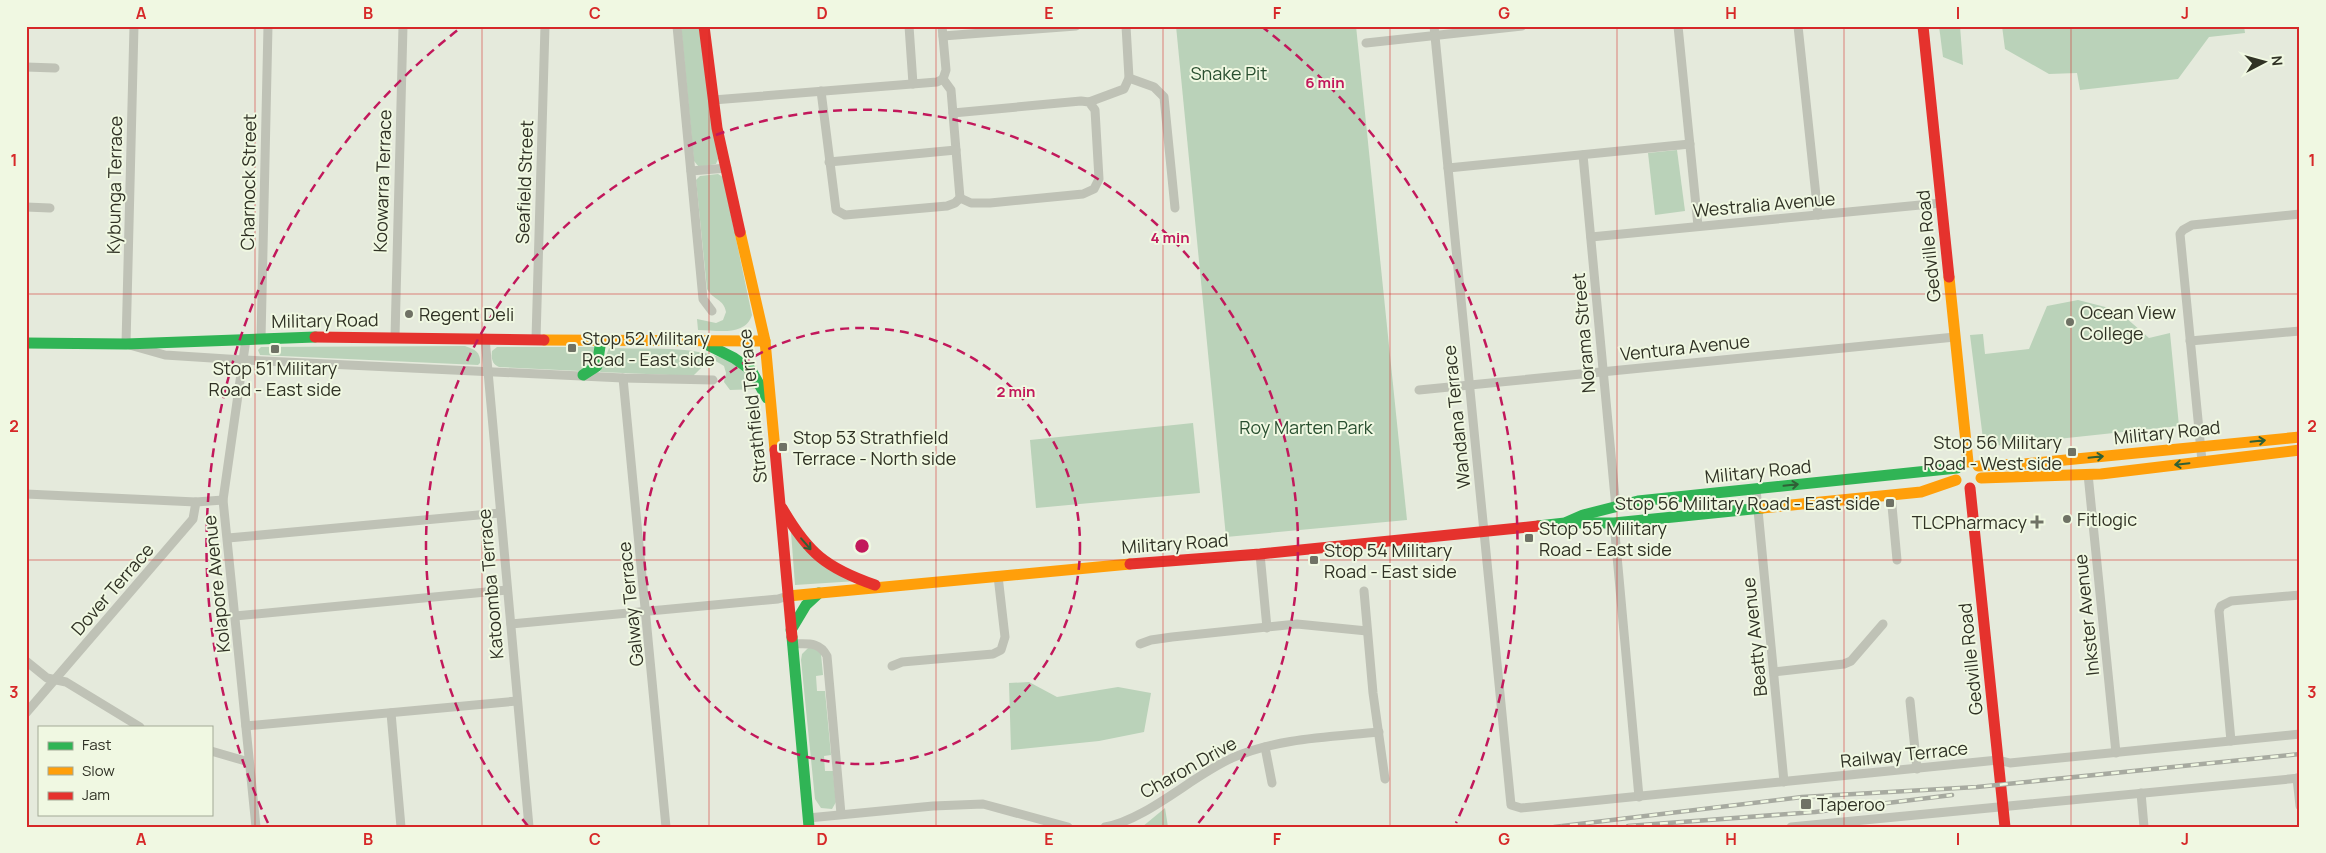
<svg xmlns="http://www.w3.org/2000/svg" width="2326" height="853" viewBox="0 0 2326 853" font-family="Manrope,sans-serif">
	<rect width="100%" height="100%" fill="#e5eadc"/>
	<!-- green -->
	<g fill="#bad2b9">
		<path d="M681 26H699L718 159 716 164 699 167 694 161Z"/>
		<path d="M1176 26H1356L1407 520 1226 537Z"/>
		<path d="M1939 26H1960L1963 65 1943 57Z"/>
		<path d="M2002 26H2244L2245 33 2209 37 2178 79 2080 90 2077 73 2049 74 2005 49Z"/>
		<path d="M1677 150 1685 211 1655 215 1648 153Z"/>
		<path d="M718 174 723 177 752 315C745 337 717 330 698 330L697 319 716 323 723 320 726 312C724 299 713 300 707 289L696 180 700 176Z"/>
		<path d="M2078 300 2117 310 2149 338 2170 333 2179 426 1984 447 1970 335 1983 334 1985 354 2029 349 2047 306Z"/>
		<path d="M465 346C474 349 481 352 480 363L478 365 260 355 258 350 261 347Z"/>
		<path d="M497 347H594L596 349 591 367 580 371 499 367C492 364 491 358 492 351Z"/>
		<path d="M609 348C654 350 711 342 749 373 753 376 756 384 759 389L730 390 724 382 726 373 724 366 714 360 708 361 693 376 600 372Z"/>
		<path d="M1193 423 1200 493 1036 508 1030 440Z"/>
		<path d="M791 532 857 581 795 585Z"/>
		<path d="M808 648H815L821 654 823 675 816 676 817 691H825L831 755 824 756 825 771H833L836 802 832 809 821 808 815 799 801 660 802 654Z"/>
		<path d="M1029 682 1057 697 1118 687 1151 693 1144 732 1099 741 1011 750 1009 683Z"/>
		<path d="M1165 808 1168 827H1142Z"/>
	</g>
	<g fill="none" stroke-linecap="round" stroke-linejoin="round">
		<!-- street -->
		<g stroke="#bfc2b6" stroke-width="9">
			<path d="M134 26 126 344 165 355 243 360 623 378 713 380"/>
			<path d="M677 26 703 299 712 311"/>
			<path d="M909 26 913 84"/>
			<path d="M942 26 946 70 943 79"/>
			<path d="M1434 26 1511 805 1521 808 1998 760 2010 763 2300 734"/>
			<path d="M1678 26 1698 226"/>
			<path d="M1798 26 1818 215"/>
			<path d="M943 36 1076 26"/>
			<path d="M1366 43 1522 26"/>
			<path d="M26 67 55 68"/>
			<path d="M1129 78 1154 87 1164 97 1175 208"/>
			<path d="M821 91 836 210 845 215 947 206 955 203 960 198 951 90 943 79"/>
			<path d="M713 100 937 82 943 79"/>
			<path d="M1089 102 1124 89 1129 78 1126 26"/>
			<path d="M953 113 1081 101 1089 102 1095 110 1099 179 1094 189 1083 194 990 203H971L960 198"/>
			<path d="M1583 155 1616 508"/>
			<path d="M829 162 956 150"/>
			<path d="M1448 168 1690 144"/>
			<path d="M691 171 727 168"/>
			<path d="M26 207 50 208"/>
			<path d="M1591 237 1941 203"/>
			<path d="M395 337 403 26"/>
			<path d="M485 338 529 827"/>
			<path d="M246 339 223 500 256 827"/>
			<path d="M261 339 268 26"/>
			<path d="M536 339 545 26"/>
			<path d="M2190 341 2300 331"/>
			<path d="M623 378 666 827"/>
			<path d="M1419 390 1955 337"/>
			<path d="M2202 461 2180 234 2183 230 2192 225 2300 214"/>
			<path d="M2088 474 2116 753"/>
			<path d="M1756 489 1784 782"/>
			<path d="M26 494 196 502"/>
			<path d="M1891 495 1897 560"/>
			<path d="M1614 523 1639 797"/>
			<path d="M228 538 500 513"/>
			<path d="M1260 554 1267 628"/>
			<path d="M1364 591 1373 693 1385 779"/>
			<path d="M235 616 507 590"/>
			<path d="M511 624 778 599 788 596"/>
			<path d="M792 644C807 644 819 641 827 656L841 814"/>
			<path d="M1140 644 1151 640 1172 637 1297 624 1367 631"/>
			<path d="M26 661 47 678 66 682 140 727"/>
			<path d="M892 666 902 662 993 654 1001 650 1005 637 998 576"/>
			<path d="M1774 672 1844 664 1851 661 1883 624"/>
			<path d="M1910 701 1917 769"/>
			<path d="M26 713 193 519 196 502 223 500"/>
			<path d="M391 713 401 827"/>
			<path d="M246 726 517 701"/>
			<path d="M2231 741 2219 611 2221 606 2231 601 2300 595"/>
			<path d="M1265 747 1272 783"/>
			<path d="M211 751 249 762"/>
			<path d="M2297 778 2300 806"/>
			<path d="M2141 793 2144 827"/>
			<path d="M808 818 933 806 983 804 1068 827"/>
			<path d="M1105 827C1146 820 1192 776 1232 758 1277 738 1331 737 1379 732"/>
			<path d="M1791 827 2300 778"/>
		</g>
		<!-- fast -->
		<g stroke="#30b455" stroke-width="11">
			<path d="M26 343 126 344 315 337"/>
			<path d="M706 344 734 358 751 370 767 398"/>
			<path d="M583 375 597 366 601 340"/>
			<path d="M1567 522 1583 515 1638 501 1957 468"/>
			<path d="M1538 526 1565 523H1614L1762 508"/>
			<path d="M791 630 806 605 819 593"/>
			<path d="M792 637 809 827"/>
		</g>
		<!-- slow -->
		<g stroke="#ff9f0a" stroke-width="11">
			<path d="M740 232 765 341 775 450"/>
			<path d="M1949 277 1968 462"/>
			<path d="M544 340 765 341"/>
			<path d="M1978 466 2024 464 2300 437"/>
			<path d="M1981 478 2101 474 2300 450"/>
			<path d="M1762 508 1921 492 1956 480"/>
			<path d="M788 596 1130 564"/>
		</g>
		<!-- jam -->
		<g stroke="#e5322d" stroke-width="11">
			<path d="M704 26 717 128 740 232"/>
			<path d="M1923 26 1949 277"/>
			<path d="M315 337 544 340"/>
			<path d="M775 450 792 637"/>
			<path d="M1970 488 2005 827"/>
			<path d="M782 508C808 553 826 568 875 585"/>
			<path d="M1130 564 1260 554 1538 526"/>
		</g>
		<defs>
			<g id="rail">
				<path d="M1628 826 1815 812 1952 795"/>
				<path d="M1554 827 1802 797 1977 787 2300 754"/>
			</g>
		</defs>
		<!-- rail casing -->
		<use href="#rail" stroke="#a7aaa0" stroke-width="4.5"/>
		<!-- rail -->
		<use href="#rail" stroke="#f0f8e2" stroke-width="2.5" stroke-dasharray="8" stroke-linecap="butt"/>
	</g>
	<!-- one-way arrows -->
	<defs><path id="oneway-shaft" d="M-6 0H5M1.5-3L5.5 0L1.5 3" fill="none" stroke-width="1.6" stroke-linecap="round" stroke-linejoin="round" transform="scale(1.25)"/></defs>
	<g stroke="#306036">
		<use href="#oneway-shaft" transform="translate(2258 441) rotate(-6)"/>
		<use href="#oneway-shaft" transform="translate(2096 457) rotate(-6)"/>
		<use href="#oneway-shaft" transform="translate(2182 464) rotate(174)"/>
		<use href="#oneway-shaft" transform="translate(1791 485) rotate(-6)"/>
		<use href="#oneway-shaft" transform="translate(806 544) rotate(49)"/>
	</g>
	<!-- grid -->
	<path fill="none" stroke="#d62828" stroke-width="1" stroke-opacity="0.55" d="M255 26V827M482 26V827M709 26V827M936 26V827M1163 26V827M1390 26V827M1617 26V827M1844 26V827M2071 26V827M26 294H2300M26 560H2300"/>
	<!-- distance rings -->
	<g fill="none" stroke="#c2185b" stroke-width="2.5" stroke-dasharray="9 6">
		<circle cx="862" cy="546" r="218"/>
		<path d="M528 826A436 436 0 1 1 1196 826"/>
		<path d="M268 823A655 655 0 0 1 463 26M1261 26A655 655 0 0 1 1456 823"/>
	</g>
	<!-- markers -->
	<g fill="#6f7265" stroke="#f0f8e2" stroke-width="2">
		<circle cx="409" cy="314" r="5"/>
		<circle cx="2070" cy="322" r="5"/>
		<rect x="567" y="343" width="10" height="10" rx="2.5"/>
		<rect x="270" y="344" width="10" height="10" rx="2.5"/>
		<rect x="778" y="442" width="10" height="10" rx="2.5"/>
		<rect x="2067" y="447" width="10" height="10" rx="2.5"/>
		<rect x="1885" y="498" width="10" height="10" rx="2.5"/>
		<circle cx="2067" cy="519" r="5"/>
		<path d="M2034.5 514.5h5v5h5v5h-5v5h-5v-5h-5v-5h5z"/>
		<rect x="1524" y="533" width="10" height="10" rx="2.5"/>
		<rect x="1309" y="555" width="10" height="10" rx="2.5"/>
		<rect x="1800" y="798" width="12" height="12" rx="2.5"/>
	</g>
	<g text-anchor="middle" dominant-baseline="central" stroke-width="4" stroke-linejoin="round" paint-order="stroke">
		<!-- park labels -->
		<g font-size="18" fill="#294f30" stroke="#f0f8e2">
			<text x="1229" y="73">Snake Pit</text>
			<text x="1306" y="427">Roy Marten Park</text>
		</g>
		<!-- street labels -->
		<g font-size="18" fill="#303225" stroke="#f0f8e2">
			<text transform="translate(382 181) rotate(-88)">Koowarra Terrace</text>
			<text transform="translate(248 182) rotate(-89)">Charnock Street</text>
			<text transform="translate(524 182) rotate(-88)">Seafield Street</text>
			<text transform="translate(114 185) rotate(-89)">Kybunga Terrace</text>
			<text transform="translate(1764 204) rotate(-5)">Westralia Avenue</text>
			<text transform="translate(1928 246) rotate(-96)">Gedville Road</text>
			<text transform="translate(325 320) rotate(-1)">Military Road</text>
			<text transform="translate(1583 333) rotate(-95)">Norama Street</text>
			<text transform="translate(1685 347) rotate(-6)">Ventura Avenue</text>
			<text transform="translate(752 406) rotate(-96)">Strathfield Terrace</text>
			<text transform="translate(1456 417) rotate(-96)">Wandana Terrace</text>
			<text transform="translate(2167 432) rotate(-6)">Military Road</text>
			<text transform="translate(1758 471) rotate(-6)">Military Road</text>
			<text transform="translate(1175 543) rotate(-4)">Military Road</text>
			<text transform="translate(216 584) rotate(-96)">Kolapore Avenue</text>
			<text transform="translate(490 584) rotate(-95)">Katoomba Terrace</text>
			<text transform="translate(112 589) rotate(-49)">Dover Terrace</text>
			<text transform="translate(630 604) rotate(-96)">Galway Terrace</text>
			<text transform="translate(2086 615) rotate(-96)">Inkster Avenue</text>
			<text transform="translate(1754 637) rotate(-96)">Beatty Avenue</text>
			<text transform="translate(1970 659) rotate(-96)">Gedville Road</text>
			<text transform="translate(1904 754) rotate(-6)">Railway Terrace</text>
			<text transform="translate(1188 767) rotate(-29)">Charon Drive</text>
		</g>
		<!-- poi labels -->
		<g font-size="18" fill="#303225" stroke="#f0f8e2" text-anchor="start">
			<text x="2080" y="312">Ocean View<tspan x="2080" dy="21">College</tspan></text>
			<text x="419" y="314">Regent Deli</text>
			<text x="582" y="338">Stop 52 Military<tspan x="582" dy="21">Road - East side</tspan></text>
			<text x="275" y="368" text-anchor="middle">Stop 51 Military<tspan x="275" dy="21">Road - East side</tspan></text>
			<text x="793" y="437">Stop 53 Strathfield<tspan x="793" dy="21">Terrace - North side</tspan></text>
			<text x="2062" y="442" text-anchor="end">Stop 56 Military<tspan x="2062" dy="21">Road - West side</tspan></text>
			<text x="1880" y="503" text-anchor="end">Stop 56 Military Road - East side</text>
			<text x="2077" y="519">Fitlogic</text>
			<text x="2027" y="522" text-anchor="end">TLCPharmacy</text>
			<text x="1539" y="528">Stop 55 Military<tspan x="1539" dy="21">Road - East side</tspan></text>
			<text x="1324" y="550">Stop 54 Military<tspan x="1324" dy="21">Road - East side</tspan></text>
			<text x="1817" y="804">Taperoo</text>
		</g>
	</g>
	<circle cx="862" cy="546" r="8" fill="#c2185b" stroke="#f0f8e2" stroke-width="2.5"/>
	<g font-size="15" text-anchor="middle" font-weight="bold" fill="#c2185b" stroke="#f0f8e2" stroke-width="4" stroke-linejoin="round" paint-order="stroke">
		<text x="1325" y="88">6 min</text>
		<text x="1170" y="243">4 min</text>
		<text x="1016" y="397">2 min</text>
	</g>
	<!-- border -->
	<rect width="2326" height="853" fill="none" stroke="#f0f8e2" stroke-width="55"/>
	<!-- legend -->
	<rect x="38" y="726" width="175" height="90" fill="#f0f8e2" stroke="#a3a996"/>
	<rect x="48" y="742" width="25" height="8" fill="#30b455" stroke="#a3a996"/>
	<text x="82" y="750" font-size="15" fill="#303225">Fast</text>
	<rect x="48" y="767" width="25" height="8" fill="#ff9f0a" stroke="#a3a996"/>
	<text x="82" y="776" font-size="15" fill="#303225">Slow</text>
	<rect x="48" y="792" width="25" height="8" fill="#e5322d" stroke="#a3a996"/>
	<text x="82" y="800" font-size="15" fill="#303225">Jam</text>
	<!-- north arrow -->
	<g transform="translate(2264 62) rotate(84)" stroke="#f0f8e2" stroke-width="4" paint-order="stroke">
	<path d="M0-4L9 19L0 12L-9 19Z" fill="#303225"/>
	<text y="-8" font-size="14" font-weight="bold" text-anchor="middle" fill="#303225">N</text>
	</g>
	<rect x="28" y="28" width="2270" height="798" fill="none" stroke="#d62828" stroke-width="2"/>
	<g font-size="16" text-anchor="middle" font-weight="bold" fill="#d62828">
		<text x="141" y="19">A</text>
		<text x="368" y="19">B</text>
		<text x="595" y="19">C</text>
		<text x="822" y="19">D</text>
		<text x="1049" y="19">E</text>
		<text x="1277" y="19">F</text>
		<text x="1504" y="19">G</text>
		<text x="1731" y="19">H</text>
		<text x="1958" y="19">I</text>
		<text x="2185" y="19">J</text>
		<text x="14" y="166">1</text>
		<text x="2312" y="166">1</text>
		<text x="14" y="432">2</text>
		<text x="2312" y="432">2</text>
		<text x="14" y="698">3</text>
		<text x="2312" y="698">3</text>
		<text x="141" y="845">A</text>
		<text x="368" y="845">B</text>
		<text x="595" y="845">C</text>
		<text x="822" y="845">D</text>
		<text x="1049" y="845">E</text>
		<text x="1277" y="845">F</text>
		<text x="1504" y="845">G</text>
		<text x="1731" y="845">H</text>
		<text x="1958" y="845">I</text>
		<text x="2185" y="845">J</text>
	</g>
</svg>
